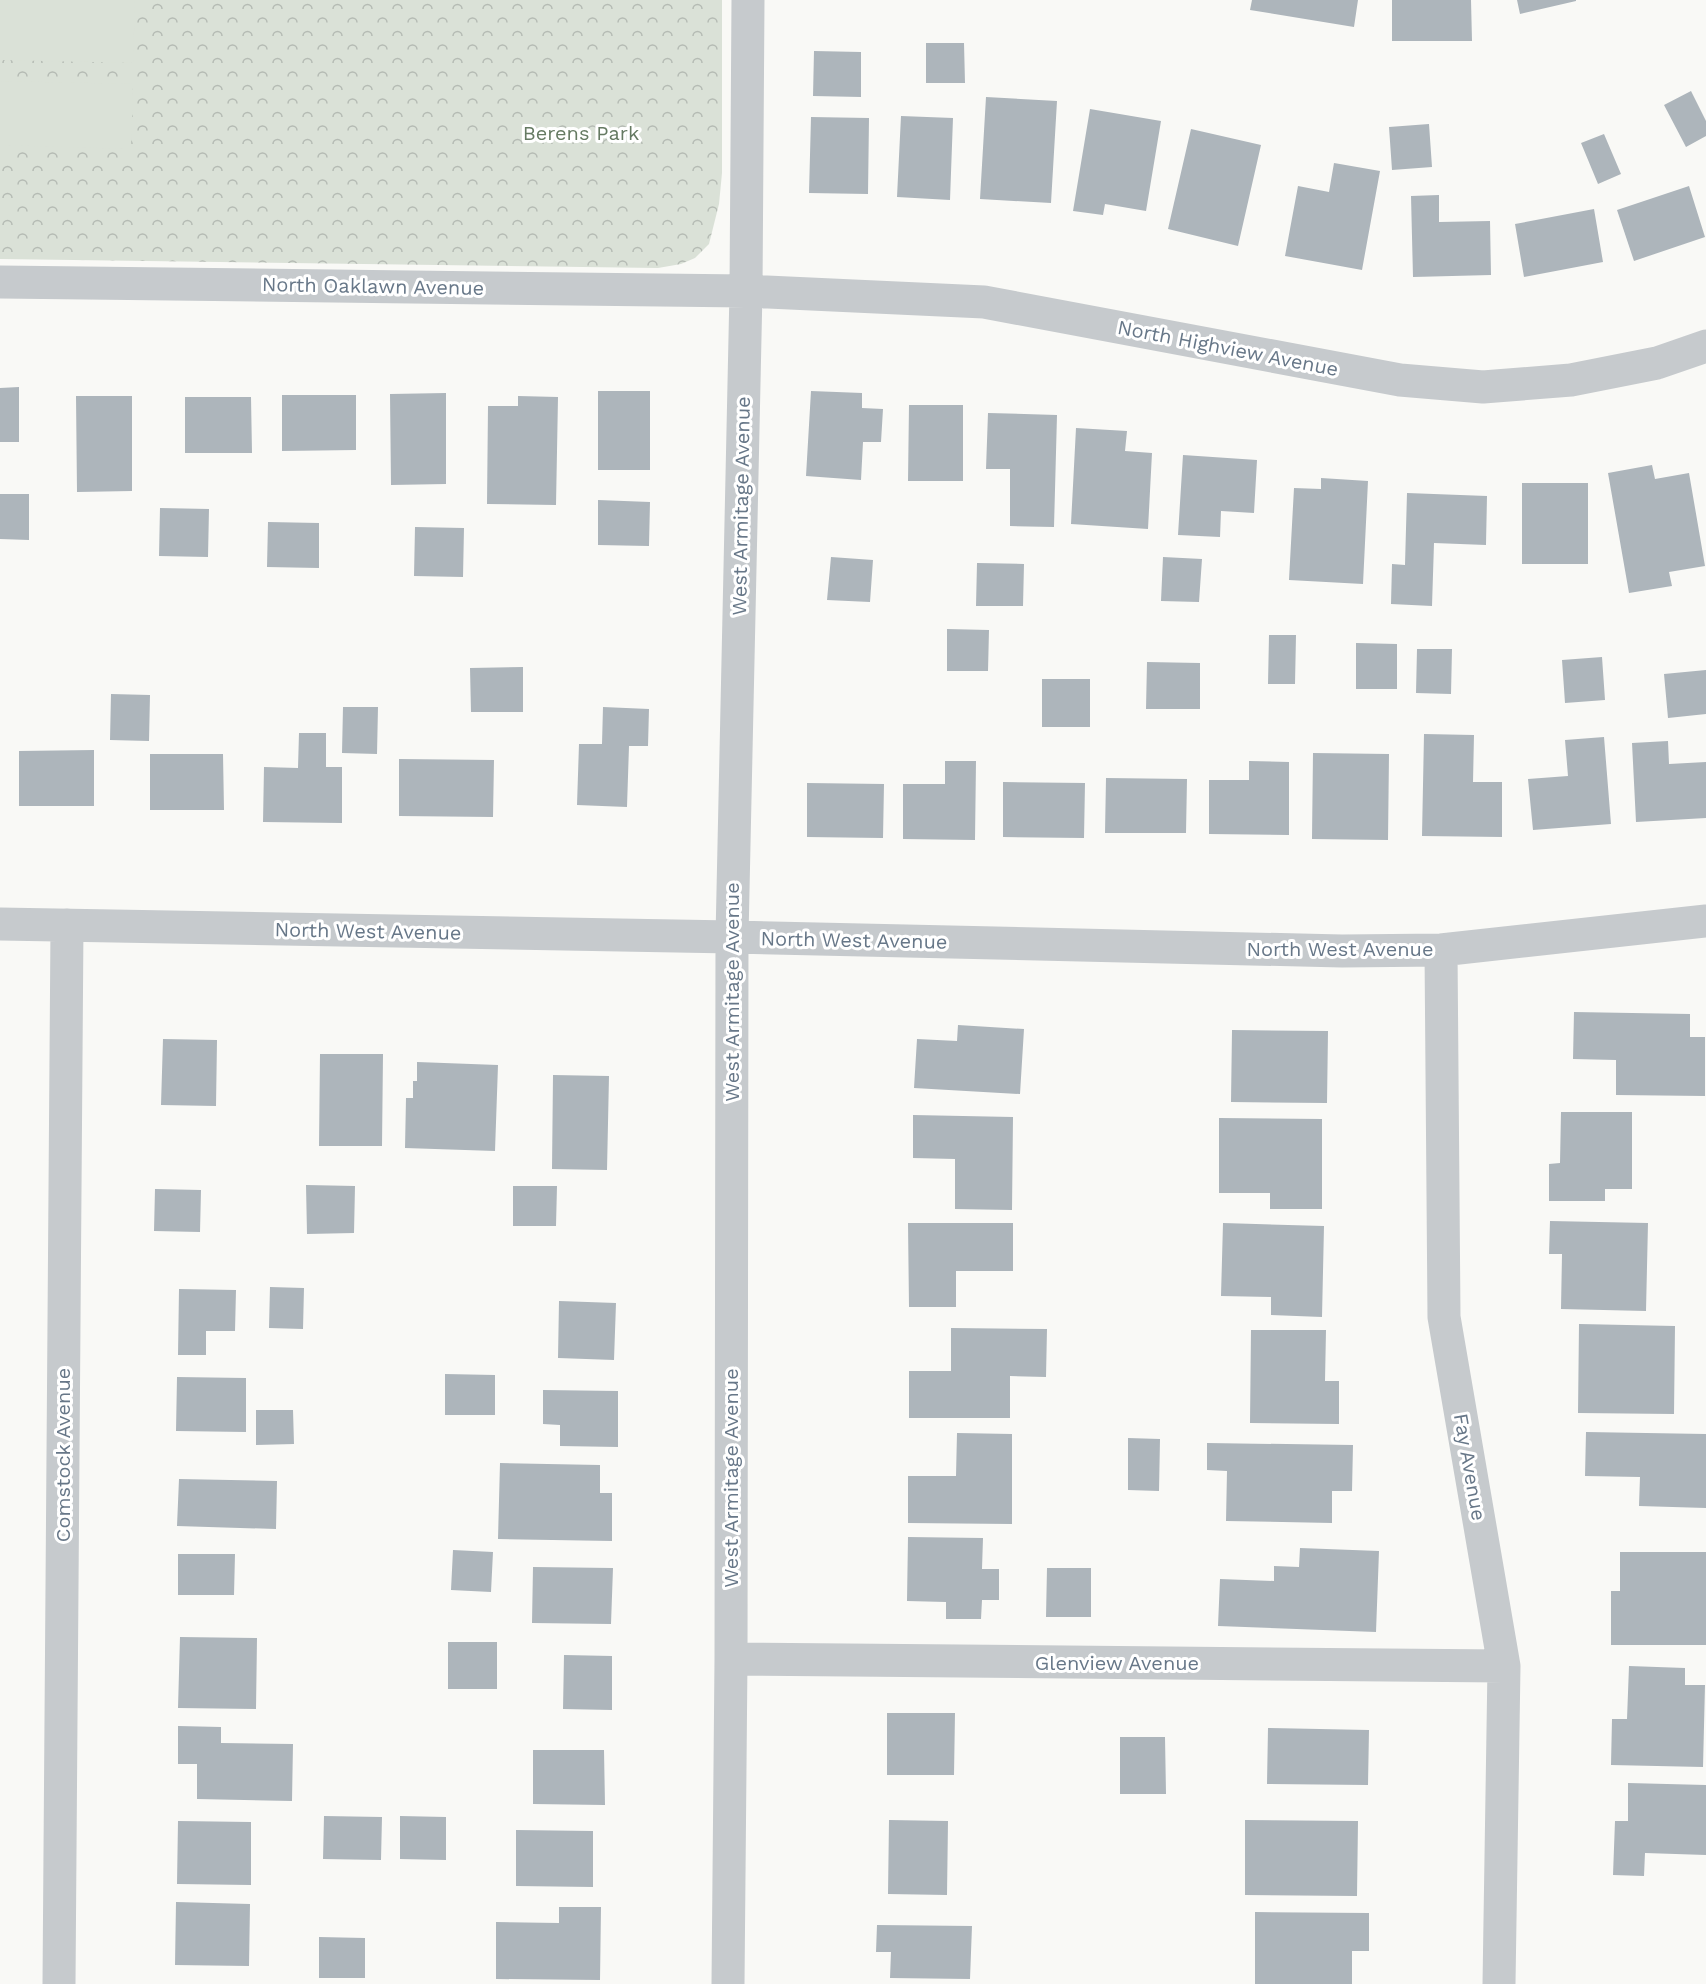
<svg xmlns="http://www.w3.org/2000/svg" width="1706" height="1984" font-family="'Work Sans',sans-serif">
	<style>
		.park { fill: url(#park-crowns) }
		.pitch { fill: #dae1d7 }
		.building { fill: #adb5bb }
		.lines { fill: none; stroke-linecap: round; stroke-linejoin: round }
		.minor { stroke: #c6cacd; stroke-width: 33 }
		.labels { text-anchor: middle; stroke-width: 6; stroke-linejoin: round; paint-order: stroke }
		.park-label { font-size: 20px; fill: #657a62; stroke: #fff }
		.street-label { font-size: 20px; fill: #677788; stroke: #fff }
	</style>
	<defs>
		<pattern id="park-crowns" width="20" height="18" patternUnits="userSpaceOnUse" patternTransform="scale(1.5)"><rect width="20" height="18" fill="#dae1d7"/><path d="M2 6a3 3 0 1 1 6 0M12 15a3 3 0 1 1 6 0" fill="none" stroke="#b5bbb4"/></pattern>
	</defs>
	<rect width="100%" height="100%" fill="#f9f9f6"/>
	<!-- park -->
	<path class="park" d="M 0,0 L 722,0 L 722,173 L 719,204 L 709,244 L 695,258 L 681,264 L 658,268 L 0,259 Z"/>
	<!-- pitch -->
	<path class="pitch" d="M 0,0 L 135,0 L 133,63 L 0,60 Z
		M 0,81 L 133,84 L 131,149 L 0,145 Z"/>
	<!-- building -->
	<path class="building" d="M 1252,0 L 1358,0 L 1354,27 L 1250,10 Z
		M 1392,0 L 1471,0 L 1472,41 L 1392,41 Z
		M 1517,0 L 1576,0 L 1576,1 L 1520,14 Z
		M 926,43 L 964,43 L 965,83 L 926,83 Z
		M 814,51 L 861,52 L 861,97 L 813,96 Z
		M 1691,91 L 1706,121 L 1706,136 L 1686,147 L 1664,105 Z
		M 986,97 L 1057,101 L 1051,203 L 980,199 Z
		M 1090,109 L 1161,121 L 1146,211 L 1105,204 L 1103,215 L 1073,211 Z
		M 901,116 L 953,118 L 950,200 L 897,197 Z
		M 811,117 L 869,118 L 868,194 L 809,193 Z
		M 1429,124 L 1432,167 L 1392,170 L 1389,127 Z
		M 1191,129 L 1261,145 L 1238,246 L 1168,229 Z
		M 1604,134 L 1621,174 L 1598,184 L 1581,143 Z
		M 1334,163 L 1380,171 L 1362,270 L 1285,256 L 1298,186 L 1329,192 Z
		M 1689,186 L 1705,237 L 1634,261 L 1617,210 Z
		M 1439,195 L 1439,222 L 1490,221 L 1491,275 L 1413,277 L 1411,196 Z
		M 1594,209 L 1603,262 L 1524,277 L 1515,224 Z
		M 19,387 L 19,442 L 0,442 L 0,388 Z
		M 598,391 L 650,391 L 650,470 L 598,470 Z
		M 811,391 L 862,393 L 862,408 L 883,409 L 881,442 L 863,442 L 861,480 L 806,476 Z
		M 446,393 L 446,484 L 391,485 L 390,394 Z
		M 282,395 L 356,395 L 356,450 L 282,451 Z
		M 76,396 L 132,396 L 132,491 L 77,492 Z
		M 518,396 L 558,397 L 556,505 L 487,504 L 488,406 L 518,406 Z
		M 185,397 L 251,397 L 252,453 L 185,453 Z
		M 909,405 L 963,405 L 963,481 L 908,481 Z
		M 988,413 L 1057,415 L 1054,527 L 1010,526 L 1010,469 L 986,469 Z
		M 1076,428 L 1127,431 L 1125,451 L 1152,453 L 1148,529 L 1071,524 Z
		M 1183,455 L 1257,460 L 1254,513 L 1221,511 L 1220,537 L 1178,535 Z
		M 1652,465 L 1655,479 L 1689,473 L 1705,566 L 1669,572 L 1672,586 L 1629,593 L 1608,473 Z
		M 1321,478 L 1368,481 L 1363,584 L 1289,580 L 1294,488 L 1321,489 Z
		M 1522,483 L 1588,483 L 1588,564 L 1522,564 Z
		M 1407,493 L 1487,496 L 1486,545 L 1434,543 L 1432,606 L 1391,604 L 1392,564 L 1405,565 Z
		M 0,494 L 29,494 L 29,540 L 0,539 Z
		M 598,500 L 650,502 L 649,546 L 598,545 Z
		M 160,508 L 209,509 L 208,557 L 159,556 Z
		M 268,522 L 319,523 L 319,568 L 267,567 Z
		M 415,527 L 464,528 L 463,577 L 414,576 Z
		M 831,557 L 873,560 L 870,602 L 827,600 Z
		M 1163,557 L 1202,559 L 1199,602 L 1161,601 Z
		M 977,563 L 1024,564 L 1023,606 L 976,606 Z
		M 947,629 L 989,630 L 988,671 L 947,671 Z
		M 1269,635 L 1296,635 L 1295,684 L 1268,684 Z
		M 1356,643 L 1397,644 L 1397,689 L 1356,689 Z
		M 1417,649 L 1452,649 L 1451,694 L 1416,693 Z
		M 1602,657 L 1605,700 L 1565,703 L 1562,660 Z
		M 1147,662 L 1200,663 L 1200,709 L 1146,709 Z
		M 523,667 L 523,712 L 471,712 L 470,668 Z
		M 1706,670 L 1706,714 L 1668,718 L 1664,674 Z
		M 1042,679 L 1090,679 L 1090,727 L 1042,727 Z
		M 111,694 L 150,695 L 149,741 L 110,740 Z
		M 343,707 L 378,707 L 377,754 L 342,753 Z
		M 603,707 L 649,709 L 648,746 L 629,746 L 627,807 L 577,805 L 579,744 L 602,744 Z
		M 299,733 L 326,733 L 326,767 L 342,767 L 342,823 L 263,822 L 264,767 L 298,768 Z
		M 1424,734 L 1474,735 L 1473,782 L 1502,782 L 1502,837 L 1422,836 Z
		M 1604,737 L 1611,824 L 1533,830 L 1528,779 L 1568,776 L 1565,740 Z
		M 1668,741 L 1669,764 L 1706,762 L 1706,818 L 1636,822 L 1632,743 Z
		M 94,750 L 94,806 L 19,806 L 19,751 Z
		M 1313,753 L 1389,754 L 1388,840 L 1312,839 Z
		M 150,754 L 223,754 L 224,810 L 150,810 Z
		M 399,759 L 494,760 L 493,817 L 399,816 Z
		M 945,761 L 976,761 L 975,840 L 903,839 L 903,784 L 945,784 Z
		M 1249,761 L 1289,762 L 1289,835 L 1209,834 L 1209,780 L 1249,780 Z
		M 1106,778 L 1187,779 L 1186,833 L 1105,833 Z
		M 1003,782 L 1085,783 L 1084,838 L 1003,837 Z
		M 807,783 L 884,784 L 883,838 L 807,837 Z
		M 1574,1012 L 1690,1014 L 1690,1037 L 1705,1037 L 1705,1096 L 1616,1095 L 1616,1060 L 1573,1059 Z
		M 958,1025 L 1024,1029 L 1020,1094 L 914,1088 L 917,1039 L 957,1041 Z
		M 1232,1030 L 1328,1031 L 1327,1103 L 1231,1102 Z
		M 163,1039 L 217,1040 L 216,1106 L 161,1105 Z
		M 320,1054 L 383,1054 L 382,1146 L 319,1146 Z
		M 417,1062 L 498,1065 L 495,1151 L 405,1148 L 406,1098 L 413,1098 L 413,1081 L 417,1081 Z
		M 553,1075 L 609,1076 L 607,1170 L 552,1169 Z
		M 1561,1112 L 1632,1112 L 1632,1189 L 1605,1189 L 1605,1201 L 1549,1201 L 1549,1164 L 1560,1163 Z
		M 913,1115 L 1013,1117 L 1012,1210 L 955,1209 L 955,1159 L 913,1158 Z
		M 1219,1118 L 1322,1119 L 1322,1209 L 1270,1209 L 1270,1193 L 1219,1193 Z
		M 306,1185 L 355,1186 L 354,1233 L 307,1234 Z
		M 513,1186 L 557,1186 L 556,1226 L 513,1226 Z
		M 155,1189 L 201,1190 L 200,1232 L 154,1231 Z
		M 1550,1221 L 1648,1223 L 1646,1311 L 1561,1309 L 1562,1254 L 1549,1254 Z
		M 908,1223 L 1013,1223 L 1013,1271 L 956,1271 L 956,1307 L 909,1307 Z
		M 1223,1223 L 1324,1226 L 1322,1317 L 1271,1315 L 1271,1297 L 1221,1296 Z
		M 270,1287 L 304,1288 L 303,1329 L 269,1328 Z
		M 179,1289 L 236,1290 L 235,1331 L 206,1331 L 206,1355 L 178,1355 Z
		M 559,1301 L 616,1303 L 614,1360 L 558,1358 Z
		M 1579,1324 L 1675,1326 L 1674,1414 L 1578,1413 Z
		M 951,1328 L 1047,1329 L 1046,1377 L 1010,1376 L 1010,1418 L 909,1418 L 909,1371 L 951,1371 Z
		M 1251,1330 L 1326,1330 L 1325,1381 L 1339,1381 L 1339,1424 L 1250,1423 Z
		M 445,1374 L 495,1375 L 495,1415 L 445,1415 Z
		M 177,1377 L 246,1378 L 246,1432 L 176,1431 Z
		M 543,1390 L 618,1391 L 618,1447 L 560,1446 L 560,1425 L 543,1424 Z
		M 256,1410 L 293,1410 L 294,1444 L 256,1445 Z
		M 1586,1432 L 1706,1434 L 1706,1508 L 1639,1506 L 1640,1477 L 1585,1476 Z
		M 957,1433 L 1012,1434 L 1012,1524 L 908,1523 L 908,1476 L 956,1476 Z
		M 1128,1438 L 1160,1439 L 1159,1491 L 1128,1490 Z
		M 1207,1443 L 1353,1445 L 1352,1491 L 1332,1491 L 1332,1523 L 1226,1521 L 1227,1471 L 1207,1470 Z
		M 500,1463 L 600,1465 L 600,1493 L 612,1493 L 612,1541 L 498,1539 Z
		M 179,1479 L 277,1481 L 276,1529 L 177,1526 Z
		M 908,1537 L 983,1538 L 982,1569 L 999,1569 L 999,1600 L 982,1600 L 981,1619 L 946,1619 L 946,1602 L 907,1601 Z
		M 1300,1548 L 1379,1551 L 1376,1632 L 1218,1626 L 1220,1579 L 1274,1581 L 1274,1566 L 1299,1567 Z
		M 453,1550 L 493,1552 L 491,1592 L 451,1590 Z
		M 1620,1552 L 1706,1552 L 1706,1645 L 1611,1645 L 1611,1591 L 1620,1591 Z
		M 178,1554 L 235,1554 L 234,1595 L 178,1595 Z
		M 533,1567 L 613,1568 L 611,1624 L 532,1623 Z
		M 1047,1568 L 1091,1568 L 1091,1617 L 1046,1617 Z
		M 180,1637 L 257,1638 L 256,1709 L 178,1708 Z
		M 448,1642 L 497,1642 L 497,1689 L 448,1689 Z
		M 564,1655 L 612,1656 L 612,1710 L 563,1709 Z
		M 1629,1666 L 1685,1668 L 1685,1685 L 1705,1685 L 1703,1767 L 1611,1765 L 1612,1719 L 1627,1719 Z
		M 887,1713 L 955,1713 L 954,1775 L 887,1775 Z
		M 178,1726 L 221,1727 L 221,1743 L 293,1744 L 292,1801 L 197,1799 L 197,1764 L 178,1764 Z
		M 1268,1728 L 1369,1730 L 1368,1785 L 1267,1784 Z
		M 1120,1737 L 1165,1737 L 1166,1794 L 1120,1794 Z
		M 533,1750 L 604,1750 L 605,1805 L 533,1804 Z
		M 1628,1783 L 1706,1785 L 1706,1855 L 1645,1853 L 1644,1876 L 1613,1875 L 1615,1821 L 1628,1821 Z
		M 324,1816 L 382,1817 L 381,1860 L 323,1859 Z
		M 400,1816 L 446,1817 L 446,1860 L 400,1859 Z
		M 889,1820 L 948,1821 L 947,1895 L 888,1894 Z
		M 1245,1820 L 1358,1821 L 1357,1896 L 1245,1895 Z
		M 178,1821 L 251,1822 L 251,1885 L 177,1884 Z
		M 516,1830 L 593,1831 L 593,1887 L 516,1886 Z
		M 176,1902 L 250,1904 L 249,1966 L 175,1965 Z
		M 559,1907 L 601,1907 L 600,1980 L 496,1979 L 496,1922 L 559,1923 Z
		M 1255,1912 L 1369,1913 L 1369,1951 L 1352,1951 L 1352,1984 L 1255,1984 Z
		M 877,1925 L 972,1926 L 970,1979 L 890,1978 L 891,1952 L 876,1952 Z
		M 319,1937 L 365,1938 L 365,1978 L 319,1978 Z"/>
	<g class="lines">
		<!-- minor -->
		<path class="minor" d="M 0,282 L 746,291 L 984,302 L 1400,380 L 1483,387 L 1571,380 L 1657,363 L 1706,346
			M 0,924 L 732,937 L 1342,951 L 1441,950 L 1706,921
			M 1441,950 L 1444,1317 L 1504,1666 L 1499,1984
			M 731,1659 L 1504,1666
			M 59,1984 L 67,925
			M 728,1984 L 731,1659 L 732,937 L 746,291 L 748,0"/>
	</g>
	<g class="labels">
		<!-- park labels -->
		<g class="park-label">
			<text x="581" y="140">Berens Park</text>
		</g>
		<!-- street labels -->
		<g class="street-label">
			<text transform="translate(373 286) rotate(1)" y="7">North Oaklawn Avenue</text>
			<text transform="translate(1228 348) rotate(11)" y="7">North Highview Avenue</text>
			<text transform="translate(741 506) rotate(-89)" y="7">West Armitage Avenue</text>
			<text transform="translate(368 931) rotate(1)" y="7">North West Avenue</text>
			<text transform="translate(854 940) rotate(1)" y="7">North West Avenue</text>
			<text x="1340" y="956">North West Avenue</text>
			<text transform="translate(732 992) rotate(-90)" y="7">West Armitage Avenue</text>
			<text transform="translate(63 1455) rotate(-90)" y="7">Comstock Avenue</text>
			<text transform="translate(1470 1467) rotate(80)" y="7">Fay Avenue</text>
			<text transform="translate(731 1478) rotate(-90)" y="7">West Armitage Avenue</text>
			<text x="1117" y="1670">Glenview Avenue</text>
		</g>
	</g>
</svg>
